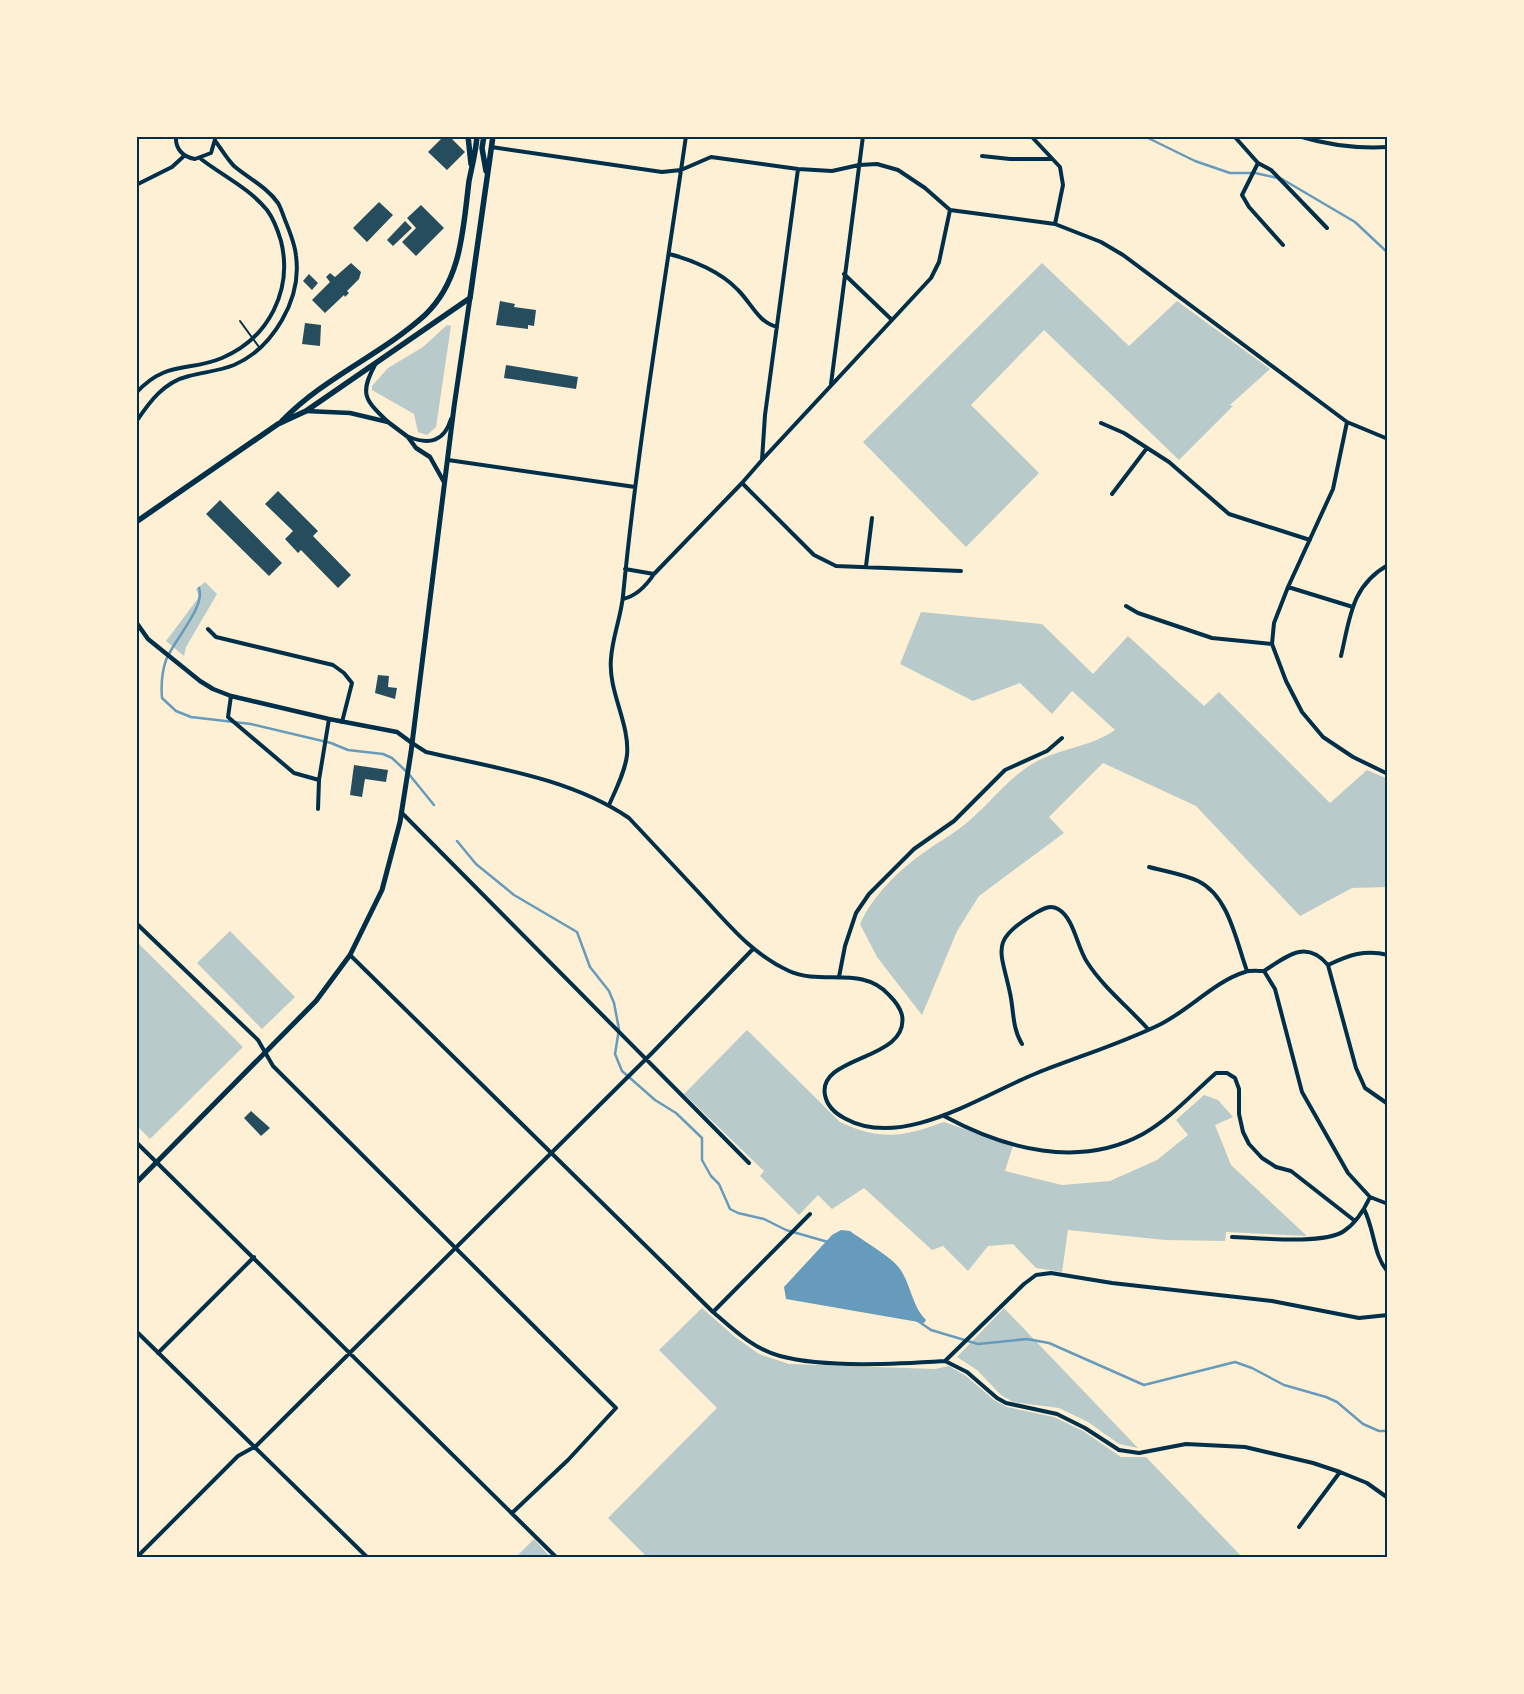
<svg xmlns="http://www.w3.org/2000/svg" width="1524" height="1694" font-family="'DM Sans',sans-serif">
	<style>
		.green { fill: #b9caca }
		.water { fill: #669bbc }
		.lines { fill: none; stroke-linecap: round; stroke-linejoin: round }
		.stream { stroke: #669bbc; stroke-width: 2.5 }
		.building { fill: #264d5e }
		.service { stroke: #003049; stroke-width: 2 }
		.minor { stroke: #003049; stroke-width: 4 }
		.tertiary { stroke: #003049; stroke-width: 4.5 }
		.secondary { stroke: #003049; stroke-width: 5 }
		.primary { stroke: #003049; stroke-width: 5.5 }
		.neatline { fill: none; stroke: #003049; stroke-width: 2 }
	</style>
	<rect width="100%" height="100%" fill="#fdf0d5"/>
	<!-- green -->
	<path class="green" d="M 1042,263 L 1129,346 L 1177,301 L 1270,369 L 1230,405 L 1233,406 L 1179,460 L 1044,330 L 971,405 L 1039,473 L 966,547 L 863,442 Z
		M 447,325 L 451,326 L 436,427 L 427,435 L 418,432 L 414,414 L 372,390 L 372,386 L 388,368 L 423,347 Z
		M 205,582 L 217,594 L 186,647 L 184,656 L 166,641 L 199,597 L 196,589 Z
		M 921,612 L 1042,624 L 1093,674 L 1128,636 L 1204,706 L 1219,692 L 1330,803 L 1367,770 L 1388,779 L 1388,887 L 1352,888 L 1300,916 L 1196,806 L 1103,763 L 1049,817 L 1064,833 L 979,896 L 957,931 L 922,1015 L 877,957 L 860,924 C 873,895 900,869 926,851 C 941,840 959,831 972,818 C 994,799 1009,777 1034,763 C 1060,748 1091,747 1115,730 L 1072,691 L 1052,714 L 1020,683 L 973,701 L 900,664 Z
		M 230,931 L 295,997 L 262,1029 L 197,963 Z
		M 136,941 L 243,1047 L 150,1139 L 136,1125 Z
		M 747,1030 L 840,1122 C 880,1141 904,1137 944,1122 L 1013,1146 L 1005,1171 L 1062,1185 L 1110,1181 L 1157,1160 L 1188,1135 L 1176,1120 L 1204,1095 L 1218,1100 L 1233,1117 L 1215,1125 L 1231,1165 L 1307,1236 L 1226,1232 L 1225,1241 L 1165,1240 L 1068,1230 L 1062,1272 L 1036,1268 L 1013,1244 L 988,1246 L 968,1271 L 943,1246 L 932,1250 L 864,1188 L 832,1209 L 818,1195 L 799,1215 L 760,1176 L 764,1171 L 684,1094 Z
		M 702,1308 L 735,1337 L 759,1354 L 789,1364 L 935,1369 L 949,1366 L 966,1376 L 994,1400 L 1007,1407 L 1054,1417 L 1083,1431 L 1121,1457 L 1146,1457 L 1243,1558 L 648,1558 L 608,1518 L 717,1408 L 659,1350 Z
		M 1004,1308 L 1138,1448 L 1119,1444 L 1088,1422 L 1059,1408 L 1013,1402 L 1001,1395 L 977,1370 L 957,1357 Z
		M 534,1539 L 551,1558 L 515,1558 Z"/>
	<!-- water -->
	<path class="water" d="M 841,1230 L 850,1231 C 863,1241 891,1256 900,1269 C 911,1285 912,1306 926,1320 L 924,1323 L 786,1299 L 784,1287 L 832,1235 Z"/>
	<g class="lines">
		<!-- stream -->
		<path class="stream" d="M 1144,136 L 1195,161 L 1230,173 L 1255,173 L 1282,179 L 1355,222 L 1388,253
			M 199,588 C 206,607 173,641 166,660 C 162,672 161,686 162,698 L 176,711 L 191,717 L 251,724 L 331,743 L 348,750 L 383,754 L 392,758 L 408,773 L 434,805
			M 457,841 L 476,864 L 514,895 L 577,932 L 590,967 L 609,991 L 614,1003 L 619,1029 L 615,1054 L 622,1071 L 655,1100 L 676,1113 L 702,1138 L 702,1160 L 711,1176 L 719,1184 L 730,1209 L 738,1213 L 764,1219 L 786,1230 L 828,1242
			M 915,1319 L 931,1330 L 978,1344 L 1027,1339 L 1049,1343 L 1144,1385 L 1235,1362 L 1252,1368 L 1284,1385 L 1326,1397 L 1337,1402 L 1363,1424 L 1379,1431 L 1388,1431"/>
	</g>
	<!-- building -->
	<path class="building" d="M 444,136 L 449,136 L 465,152 L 447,170 L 428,152 Z
		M 379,202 L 393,215 L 367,242 L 353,228 Z
		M 421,205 L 444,228 L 416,256 L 402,242 L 416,228 L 407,218 Z
		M 405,221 L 412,228 L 393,246 L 387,240 Z
		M 351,263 L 361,272 L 359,279 L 347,291 L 349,293 L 345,297 L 344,295 L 325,313 L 312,300 L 330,282 L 326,277 L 330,273 L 335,277 Z
		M 309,274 L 318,283 L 312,290 L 303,281 Z
		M 500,301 L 515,304 L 514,307 L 536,310 L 534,326 L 528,325 L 528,329 L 496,325 Z
		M 305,323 L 321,325 L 320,346 L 302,344 Z
		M 506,365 L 578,377 L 576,389 L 504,378 Z
		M 278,491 L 318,531 L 313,536 L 351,575 L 338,588 L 301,550 L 298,553 L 285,539 L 293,531 L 265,504 Z
		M 220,500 L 282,563 L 269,576 L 206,514 Z
		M 378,675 L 389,676 L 388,687 L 397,688 L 395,699 L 375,693 Z
		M 354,765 L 388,770 L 386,782 L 365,779 L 362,797 L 350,795 Z
		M 251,1111 L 270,1128 L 261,1136 L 244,1118 Z"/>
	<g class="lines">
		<!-- service -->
		<path class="service" d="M 240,321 L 259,347"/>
		<!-- minor -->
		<path class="minor" d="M 176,136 C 175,149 183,157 195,159 L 211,153 L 216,136
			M 1031,136 L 1060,167 L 1063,185 L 1055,224
			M 1234,136 L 1258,163 L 1271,170 L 1327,228
			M 1298,136 C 1328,145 1356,149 1388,147
			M 491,147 L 662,172 L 681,170 L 711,157 L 798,169 L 832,171 L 859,165 L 877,164 L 898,170 L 925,188 L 950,210 L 1055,224 L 1101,242 L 1123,255 L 1347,422 L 1388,439
			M 982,156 L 1010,159 L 1052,159
			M 1258,163 L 1242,195 L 1249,207 L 1283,245
			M 136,185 L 172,167 L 184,156
			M 669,254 C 693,260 721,272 738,290 C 752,304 758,322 777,327
			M 844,274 L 892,320
			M 375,365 C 359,394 365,400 388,422
			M 831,384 L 863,136
			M 136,393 C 166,360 189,372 222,358 C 269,338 293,290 281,241 C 278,231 273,218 267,210 C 249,188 223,176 201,159
			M 136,422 C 150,401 164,382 189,376 C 204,372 219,371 234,365 C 273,348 302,299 296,256 C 295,244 290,232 285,220 C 283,215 281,208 278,203 C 267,187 248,178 234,166 C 227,159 222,150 216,142
			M 1347,422 L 1333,489 L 1288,587 L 1274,623 L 1272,644 L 1286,681 L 1302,712 L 1323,737 L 1353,757 L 1388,774
			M 1101,423 L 1124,433 L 1169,462 L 1229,514 L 1310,540
			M 409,437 C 429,445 444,442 451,419
			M 448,460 L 635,487
			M 762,460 L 765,415 L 798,169
			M 742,483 L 814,555 L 836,566 L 961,571
			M 1112,494 L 1147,448
			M 866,566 L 872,518
			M 625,569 L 654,574
			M 1288,587 L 1353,607
			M 623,599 C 637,596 646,586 654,574 L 742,483 L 762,460 L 931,278 L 939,262 L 950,210
			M 1126,606 L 1138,613 L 1212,638 L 1272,644
			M 208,629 L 216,637 L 333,665 L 344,673 L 352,683 L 342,722
			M 1341,656 C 1350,618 1351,586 1388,565
			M 231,696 L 228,717 L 294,773 L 319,780
			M 412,743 L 426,752 C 495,768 570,778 629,818 C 653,844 678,870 702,896 C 729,925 752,954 789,971 C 822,986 862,965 889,995 C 895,1001 900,1007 902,1015 C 910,1061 817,1055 825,1095 C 827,1106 836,1114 846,1119 C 903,1150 984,1094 1037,1073 C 1077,1057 1120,1044 1159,1025 C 1188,1011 1215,981 1245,972 C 1251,970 1258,971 1264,971 L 1275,989 L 1302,1092 L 1348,1173 L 1370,1197 L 1388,1204
			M 609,805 C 616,789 625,772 627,755 C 630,724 608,691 611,659 C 612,638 621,617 623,596 C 638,442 664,289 686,136
			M 318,809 L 319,780 L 329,719
			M 401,812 L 749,1163
			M 1149,867 C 1164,871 1183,874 1198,881 C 1229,896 1236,941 1247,971
			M 136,923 L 258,1040 L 273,1066 L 616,1408 L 568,1460 L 512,1513
			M 350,955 L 713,1312 C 733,1329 753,1349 780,1356 C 824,1368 899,1364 945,1361 L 1024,1284 L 1036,1275 L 1051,1273 L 1112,1283 L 1272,1301 L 1359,1318 L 1388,1315
			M 1328,965 L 1356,1068 L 1365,1088 L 1388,1104
			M 1264,971 C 1287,956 1306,939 1328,965 C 1349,955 1365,949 1388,955
			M 839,977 L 845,946 L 856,913 L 869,894 L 914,849 L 954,821 L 1005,770 L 1047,751 L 1062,738
			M 1022,1044 C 1012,1028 1014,1011 1010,993 C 1001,950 989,941 1034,914 C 1041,910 1049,904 1058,909 C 1074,918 1077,947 1087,962 C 1103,987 1128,1007 1148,1029
			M 944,1116 C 1005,1149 1079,1169 1143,1134 C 1170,1119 1193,1093 1216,1073 L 1227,1073 L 1235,1078 L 1239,1089 L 1239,1114 L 1243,1132 L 1249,1144 L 1262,1158 L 1276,1167 L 1291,1171 L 1355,1221
			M 136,1142 L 557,1558
			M 1364,1209 C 1375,1231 1373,1255 1388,1272
			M 1232,1237 C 1258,1238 1324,1245 1344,1231 C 1356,1223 1364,1210 1370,1197
			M 713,1312 L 810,1214
			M 136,1331 L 368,1558
			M 158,1353 L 254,1257
			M 945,1361 L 967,1372 L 997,1398 L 1006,1403 L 1057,1414 L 1085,1428 L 1119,1450 L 1139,1453 L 1186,1444 L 1245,1447 L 1313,1463 L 1340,1472 L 1367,1483 L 1388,1498
			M 1299,1527 L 1340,1472
			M 137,1557 L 238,1456 L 256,1446 L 651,1054 L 752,950"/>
		<!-- tertiary -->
		<path class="tertiary" d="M 306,411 L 350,413 L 388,422 L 408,437 L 416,448 L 430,457 L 444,482
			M 136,622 L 148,639 L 200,681 L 213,689 L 231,696 L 329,719 L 397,732 L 412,743
			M 136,1554 L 140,1558"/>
		<!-- secondary -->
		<path class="secondary" d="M 136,1183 L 316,1001 L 350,955 L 382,890 L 400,822 L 411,752 L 454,407 L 470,298"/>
		<!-- primary -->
		<path class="primary" d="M 468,136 L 471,164
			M 484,136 L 482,148 L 486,171
			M 282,421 C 323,378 381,355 425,315 C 462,280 463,228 469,181 C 472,166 476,151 477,136
			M 136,522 L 278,424 L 306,411 L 470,298 L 493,136"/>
	</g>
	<!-- border -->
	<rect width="1524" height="1694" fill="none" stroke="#fdf0d5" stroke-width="275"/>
	<rect x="138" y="138" width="1248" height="1418" class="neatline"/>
</svg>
